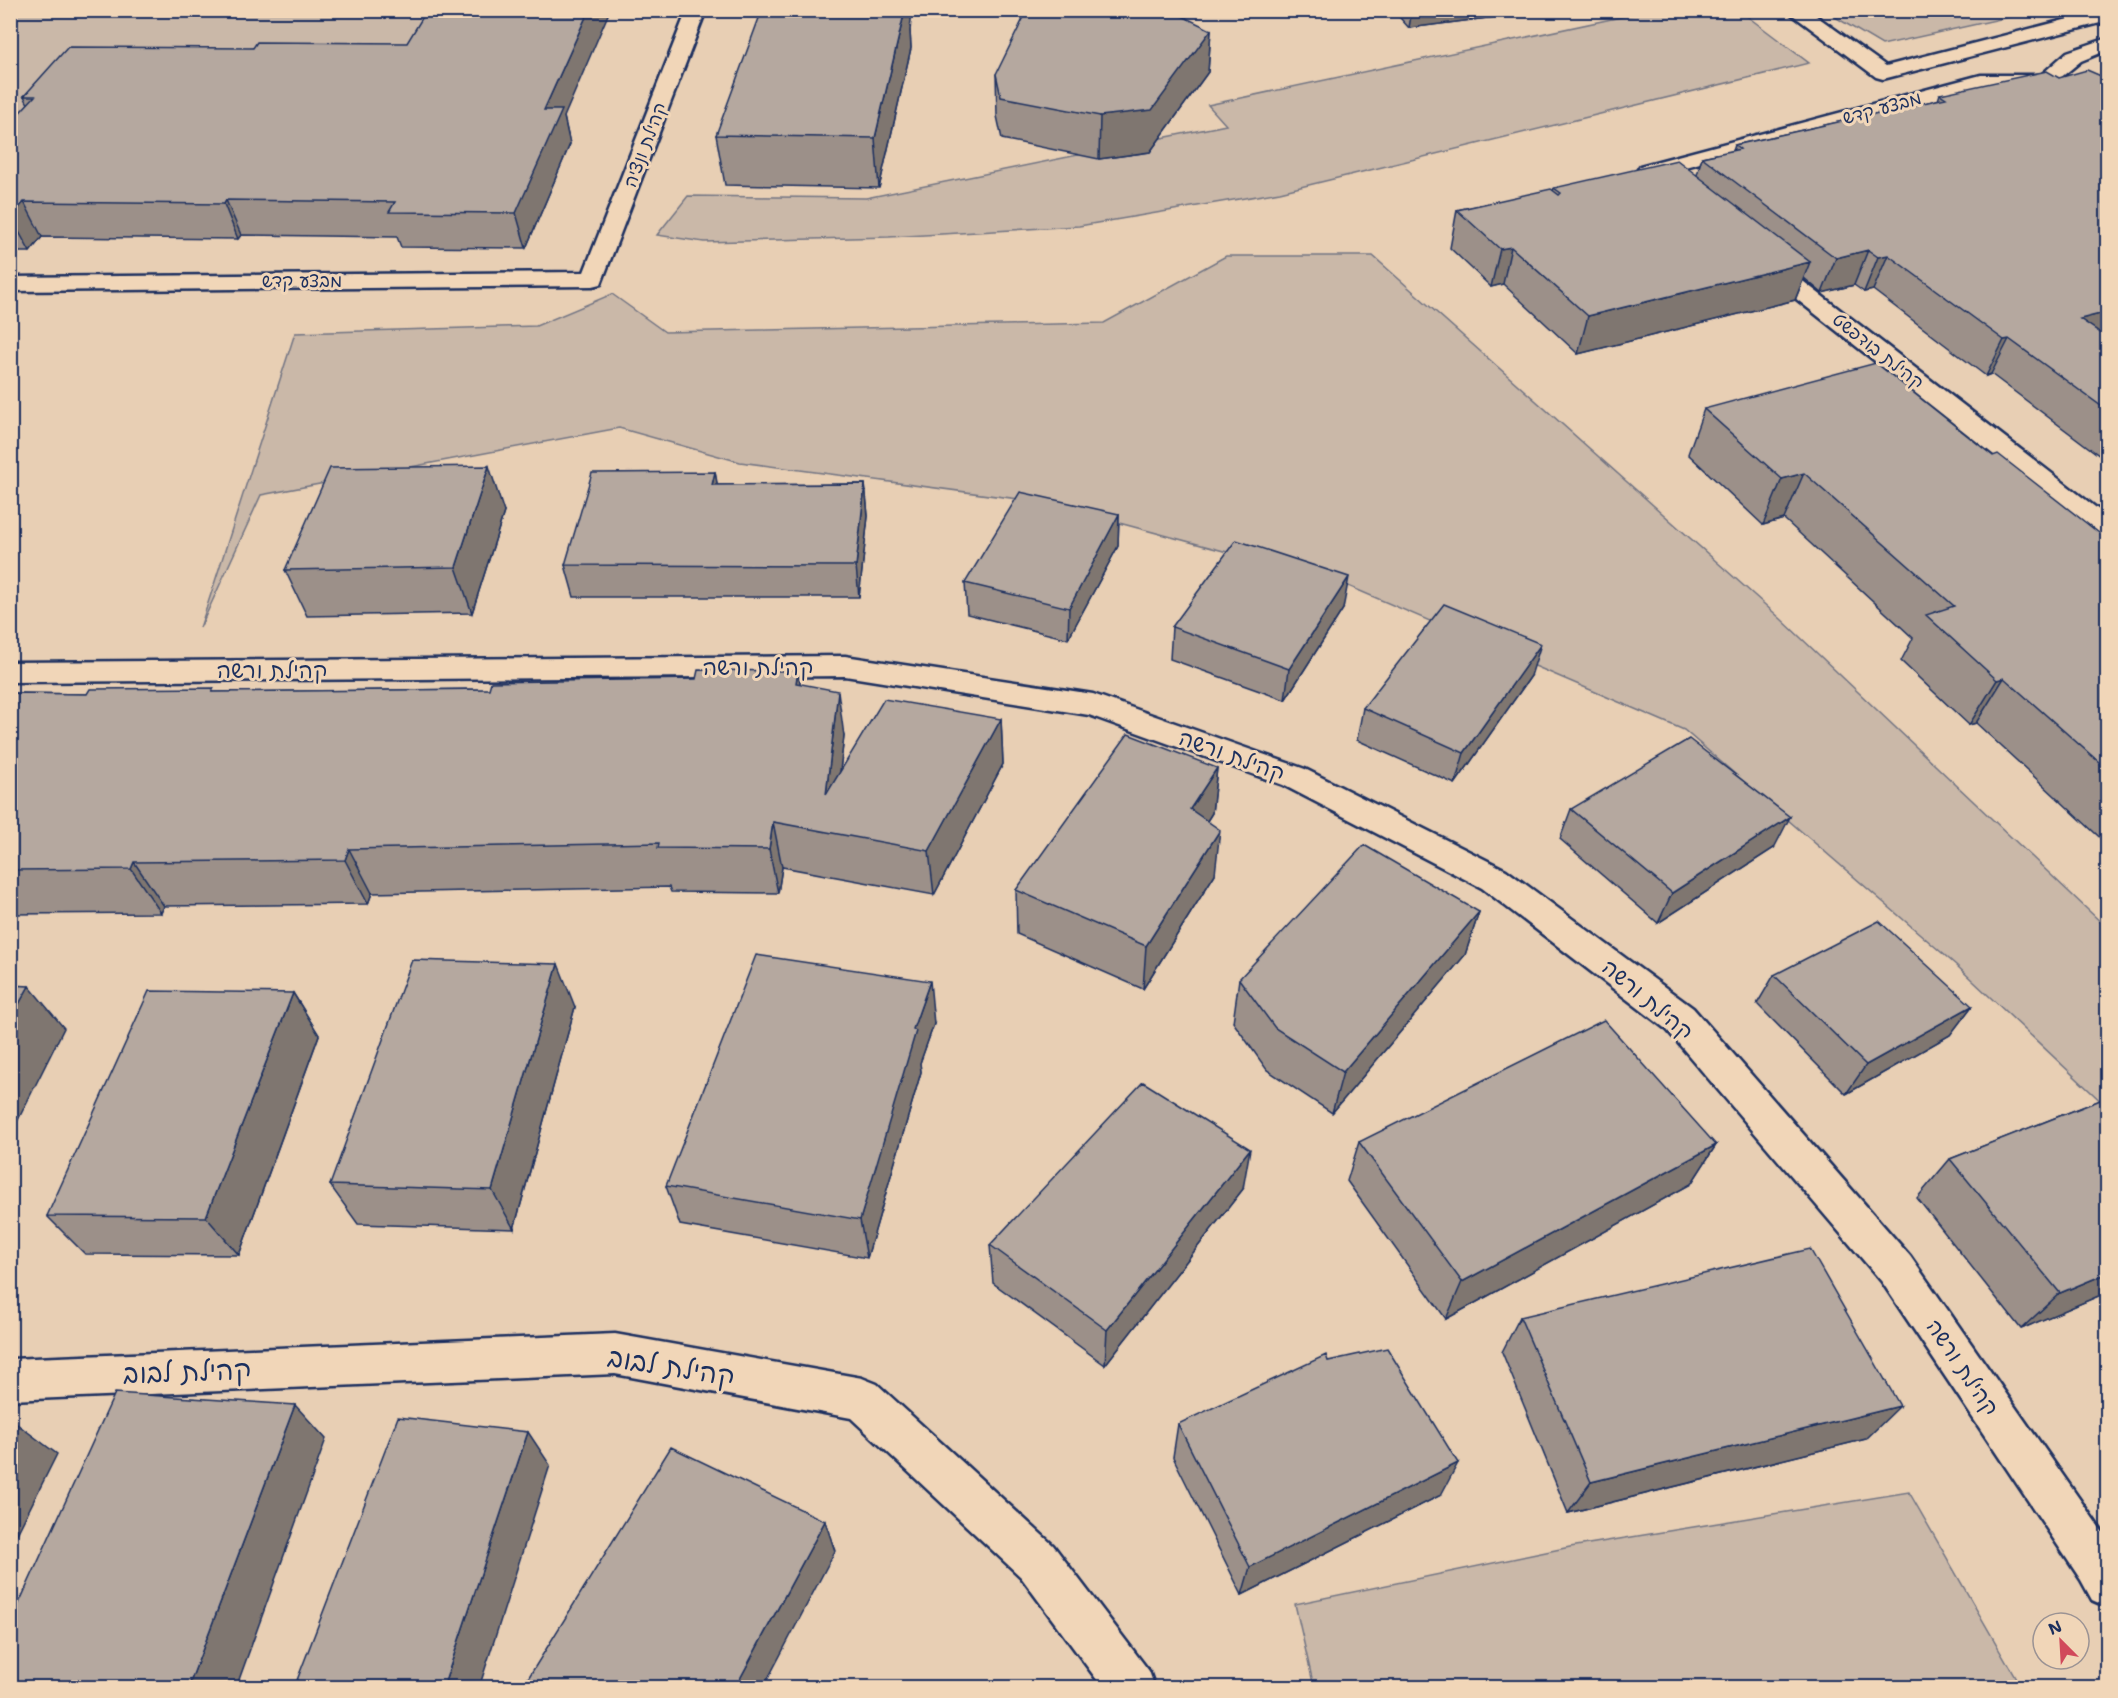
<svg xmlns="http://www.w3.org/2000/svg" width="2118" height="1698" font-family="'Shantell Sans','Playpen Sans Hebrew',sans-serif">
	<style>
		.green { fill: #cab8a8; stroke: #727483; stroke-width: 1.5 }
		.lines { fill: none; stroke-linecap: round; stroke-linejoin: round }
		.street-casing { stroke: #1b2f5e; stroke-width: 5 }
		.secondary-casing { stroke: #1b2f5e; stroke-width: 5 }
		.street { fill: #f1d6b8; fill-rule: evenodd }
		.secondary { fill: #f1d6b8; fill-rule: evenodd }
		.wall { fill: #9c9089; stroke: #1b2f5e; stroke-width: 1.5 }
		.shaded-wall { fill: #7f766f; stroke: #1b2f5e; stroke-width: 1.5 }
		.building { fill: #b5a89f; stroke: #1b2f5e; stroke-width: 1.5 }
		.labels { text-anchor: middle; stroke-width: 6; stroke-linejoin: round; paint-order: stroke }
		.far-street-label { font-size: 18px; fill: #1b2f5e; stroke: #f1d6b8 }
		.street-label { font-size: 22px; fill: #1b2f5e; stroke: #f1d6b8 }
		.near-street-label { font-size: 27px; fill: #1b2f5e; stroke: #f1d6b8 }
	</style>
	<rect width="100%" height="100%" fill="#e8cfb4"/>
	<filter id="ink" filterUnits="userSpaceOnUse"><feTurbulence type="fractalNoise" baseFrequency=".0167" numOctaves="2"/><feDisplacementMap in="SourceGraphic" scale="12" xChannelSelector="R" yChannelSelector="G"/><feConvolveMatrix kernelMatrix="1 2 1 2 8 2 1 2 1" color-interpolation-filters="sRGB"/></filter>
	<g filter="url(#ink)">
		<!-- green -->
		<path class="green" d="M 2041,10 L 1882,45 L 1825,11 L 1825,10 Z
			M 11,11 L 428,11 L 404,55 L 11,132 Z
			M 1649,11 L 1740,11 L 1809,63 L 1280,192 L 1079,226 L 889,237 L 704,242 L 657,235 L 688,196 L 866,198 L 1226,125 L 1208,105 Z
			M 1226,256 L 1373,256 L 1781,619 L 2107,928 L 2107,1107 L 1956,965 L 1684,730 L 1339,582 L 1041,502 L 740,462 L 619,428 L 261,495 L 200,628 L 295,333 L 536,326 L 612,294 L 665,332 L 1104,323 Z
			M 1909,1492 L 2021,1687 L 1314,1687 L 1295,1604 L 1570,1547 Z"/>
		<g class="lines">
			<defs>
				<path id="street" d="M 1786,10 L 1808,10 L 1886,66 L 2103,10 L 2108,10 L 2108,21 L 1883,79 L 1876,77 Z
					M 2108,38 L 2108,50 L 2081,61 L 2059,79 L 2108,104 L 2108,118 L 2043,87 L 1982,87 L 1648,177 L 1640,176 L 1637,171 L 1640,166 L 1981,75 L 2041,75 L 2067,52 Z
					M 1765,256 L 1773,258 L 2108,517 L 2108,540 L 2098,537 L 1757,268 L 1753,263 L 1757,258 Z
					M 845,656 L 1093,694 L 1305,769 L 1506,870 L 1693,1008 L 1910,1256 L 2108,1540 L 2108,1607 L 2092,1600 L 2081,1580 L 1882,1282 L 1667,1030 L 1482,888 L 1283,785 L 1089,715 L 845,676 L 10,682 L 10,662 Z
					M 615,1334 L 862,1378 L 877,1384 L 1053,1545 L 1149,1671 L 1155,1688 L 1103,1688 L 1021,1577 L 851,1418 L 615,1374 L 10,1400 L 10,1359 Z"/>
				<path id="secondary" d="M 687,10 L 706,10 L 601,284 L 593,286 L 10,291 L 10,277 L 584,272 Z"/>
			</defs>
			<!-- street casing -->
			<use href="#street" class="street-casing"/>
			<!-- secondary casing -->
			<use href="#secondary" class="secondary-casing"/>
			<!-- street -->
			<use href="#street" class="street"/>
			<!-- secondary -->
			<use href="#secondary" class="secondary"/>
		</g>
		<!-- wall -->
		<path class="wall" d="M 1393,10 L 1550,10 L 1409,28 Z
			M 1211,30 L 1208,72 L 1150,152 L 1099,159 L 1002,139 L 997,116 L 996,74 Z
			M 910,31 L 911,48 L 879,188 L 725,185 L 716,135 Z
			M 253,48 L 564,117 L 570,144 L 526,248 L 401,247 L 397,237 L 241,235 L 238,239 L 42,237 L 30,252 L 10,252 L 10,123 L 28,104 L 24,96 Z
			M 2108,73 L 2108,462 L 1991,374 L 1986,376 L 1873,290 L 1864,292 L 1854,285 L 1822,293 L 1804,278 L 1795,300 L 1578,354 L 1503,284 L 1491,287 L 1450,248 L 1457,210 L 1553,191 L 1554,188 L 1697,175 L 1702,157 L 1733,151 L 1735,145 L 1938,100 L 1940,94 L 2059,78 L 2105,78 Z
			M 1704,409 L 1993,456 L 2108,540 L 2108,845 L 1976,723 L 1969,725 L 1901,661 L 1913,638 L 1784,519 L 1763,525 L 1688,454 Z
			M 715,472 L 717,485 L 865,484 L 868,516 L 859,597 L 574,597 L 565,565 Z
			M 504,512 L 472,613 L 307,616 L 285,570 Z
			M 1119,514 L 1118,546 L 1068,639 L 967,614 L 965,583 Z
			M 1343,609 L 1285,700 L 1170,659 L 1172,627 Z
			M 798,671 L 800,684 L 844,736 L 840,770 L 1001,719 L 1003,764 L 934,895 L 782,867 L 778,893 L 671,892 L 669,887 L 372,893 L 368,904 L 164,906 L 161,913 L 10,914 L 10,693 L 87,694 L 216,692 L 489,689 L 696,679 Z
			M 1531,676 L 1455,784 L 1357,740 L 1363,708 Z
			M 1217,768 L 1212,813 L 1207,821 L 1215,874 L 1143,989 L 1017,934 L 1016,890 Z
			M 1571,809 L 1774,848 L 1658,923 L 1560,839 Z
			M 1479,912 L 1465,955 L 1332,1113 L 1267,1070 L 1233,1022 L 1239,979 Z
			M 1774,975 L 1972,1006 L 1950,1035 L 1846,1094 L 1757,1004 Z
			M 293,993 L 319,1035 L 239,1255 L 85,1254 L 47,1216 Z
			M 575,1007 L 514,1229 L 358,1224 L 330,1185 Z
			M 934,1024 L 920,1063 L 921,1072 L 867,1258 L 680,1225 L 666,1186 Z
			M 2108,1097 L 2108,1292 L 2021,1329 L 1917,1198 L 1950,1159 Z
			M 1359,1142 L 1716,1145 L 1691,1184 L 1446,1319 L 1347,1181 Z
			M 1243,1189 L 1105,1365 L 993,1283 L 990,1245 Z
			M 1520,1317 L 1866,1439 L 1568,1513 L 1502,1352 Z
			M 1178,1424 L 1441,1495 L 1242,1595 L 1173,1457 Z"/>
		<!-- shaded-wall -->
		<path class="shaded-wall" d="M 589,10 L 610,10 L 564,117 L 570,144 L 526,248 L 516,213 L 544,110 Z
			M 905,10 L 912,10 L 910,31 L 911,48 L 879,188 L 875,138 Z
			M 1412,10 L 1550,10 L 1409,28 Z
			M 1211,30 L 1208,72 L 1150,152 L 1099,159 L 1100,116 Z
			M 226,200 L 241,235 L 238,239 L 224,204 Z
			M 24,202 L 42,237 L 30,252 L 11,217 Z
			M 1511,247 L 1503,284 L 1491,287 L 1500,249 Z
			M 1868,250 L 1854,285 L 1822,293 L 1836,258 Z
			M 1888,255 L 1873,290 L 1864,292 L 1878,257 Z
			M 1810,262 L 1795,300 L 1578,354 L 1588,316 Z
			M 2108,312 L 2108,342 L 2080,319 Z
			M 2009,339 L 1991,374 L 1986,376 L 2004,340 Z
			M 489,466 L 504,512 L 472,613 L 456,567 Z
			M 715,472 L 721,504 L 712,485 Z
			M 1804,473 L 1784,519 L 1763,525 L 1782,479 Z
			M 865,484 L 868,516 L 859,597 L 856,566 Z
			M 1119,514 L 1118,546 L 1068,639 L 1069,608 Z
			M 1349,577 L 1343,609 L 1285,700 L 1289,669 Z
			M 1541,644 L 1531,676 L 1455,784 L 1464,753 Z
			M 798,671 L 806,716 L 796,683 Z
			M 2004,678 L 1976,723 L 1969,725 L 1997,680 Z
			M 838,691 L 844,736 L 833,833 L 826,795 Z
			M 1001,719 L 1003,764 L 934,895 L 929,851 Z
			M 1217,768 L 1212,813 L 1186,854 L 1190,809 Z
			M 1790,817 L 1774,848 L 1658,923 L 1672,893 Z
			M 773,822 L 782,867 L 778,893 L 769,849 Z
			M 1220,830 L 1215,874 L 1143,989 L 1146,946 Z
			M 349,849 L 372,893 L 368,904 L 345,860 Z
			M 134,862 L 164,906 L 161,913 L 131,869 Z
			M 1479,912 L 1465,955 L 1332,1113 L 1343,1072 Z
			M 558,964 L 575,1007 L 514,1229 L 492,1190 Z
			M 930,981 L 934,1024 L 920,1063 L 921,1072 L 867,1258 L 860,1220 L 913,1029 Z
			M 29,986 L 64,1028 L 10,1136 L 10,1020 Z
			M 293,993 L 319,1035 L 239,1255 L 206,1217 Z
			M 1972,1006 L 1950,1035 L 1846,1094 L 1866,1065 Z
			M 1716,1145 L 1691,1184 L 1446,1319 L 1462,1282 Z
			M 1250,1149 L 1243,1189 L 1105,1365 L 1107,1330 Z
			M 2108,1273 L 2108,1292 L 2021,1329 L 2060,1293 Z
			M 295,1405 L 326,1439 L 236,1688 L 188,1688 Z
			M 1900,1406 L 1866,1439 L 1568,1513 L 1591,1482 Z
			M 13,1421 L 57,1454 L 10,1548 L 10,1426 Z
			M 528,1432 L 550,1465 L 479,1688 L 443,1688 Z
			M 1458,1463 L 1441,1495 L 1242,1595 L 1250,1567 Z
			M 825,1521 L 835,1551 L 763,1688 L 735,1688 Z"/>
		<!-- building -->
		<path class="building" d="M 427,10 L 589,10 L 544,110 L 562,110 L 516,213 L 389,212 L 395,202 L 226,200 L 224,204 L 24,202 L 10,217 L 10,123 L 35,96 L 24,96 L 68,47 L 253,48 L 257,42 L 407,43 Z
			M 762,10 L 905,10 L 875,138 L 716,135 Z
			M 1056,10 L 1170,10 L 1211,30 L 1152,110 L 1100,116 L 1001,97 L 996,74 L 1024,17 Z
			M 2087,70 L 2108,79 L 2108,312 L 2080,319 L 2108,338 L 2108,411 L 2009,339 L 2004,340 L 1888,255 L 1878,257 L 1868,250 L 1836,258 L 1702,157 L 1740,149 L 1735,145 L 1946,98 L 1940,94 L 2047,71 L 2059,78 Z
			M 1677,160 L 1810,262 L 1588,316 L 1511,247 L 1500,249 L 1457,210 L 1551,189 L 1559,195 L 1561,193 L 1554,188 Z
			M 1876,363 L 1993,456 L 1998,454 L 2108,540 L 2108,770 L 2004,678 L 1997,680 L 1926,615 L 1954,606 L 1804,473 L 1782,479 L 1704,409 Z
			M 489,466 L 456,567 L 285,570 L 330,468 Z
			M 715,472 L 712,485 L 865,484 L 856,566 L 565,565 L 592,473 Z
			M 1020,492 L 1119,514 L 1069,608 L 965,583 Z
			M 1236,540 L 1349,577 L 1289,669 L 1172,627 Z
			M 1444,604 L 1541,644 L 1464,753 L 1363,708 Z
			M 698,670 L 798,671 L 796,683 L 838,691 L 826,795 L 884,699 L 1001,719 L 929,851 L 773,822 L 769,849 L 658,848 L 659,843 L 349,849 L 345,860 L 134,862 L 131,869 L 10,870 L 10,693 L 87,694 L 90,689 L 214,688 L 212,692 L 489,689 L 491,682 L 696,679 Z
			M 1128,734 L 1217,768 L 1190,809 L 1220,830 L 1146,946 L 1016,890 Z
			M 1689,739 L 1790,817 L 1672,893 L 1571,809 Z
			M 1364,845 L 1479,912 L 1343,1072 L 1275,1028 L 1239,979 Z
			M 1879,921 L 1972,1006 L 1866,1065 L 1774,975 Z
			M 756,955 L 930,981 L 913,1029 L 916,1031 L 860,1220 L 666,1186 Z
			M 412,960 L 558,964 L 492,1190 L 330,1185 Z
			M 10,985 L 29,986 L 10,1020 Z
			M 149,991 L 293,993 L 206,1217 L 47,1216 Z
			M 1604,1020 L 1716,1145 L 1462,1282 L 1359,1142 Z
			M 1143,1082 L 1250,1149 L 1107,1330 L 990,1245 Z
			M 2108,1097 L 2108,1273 L 2060,1293 L 1950,1159 Z
			M 1810,1249 L 1900,1406 L 1591,1482 L 1520,1317 Z
			M 1387,1348 L 1458,1463 L 1250,1567 L 1178,1424 L 1326,1355 L 1328,1361 Z
			M 115,1393 L 295,1405 L 188,1688 L 10,1688 L 10,1623 Z
			M 398,1417 L 528,1432 L 443,1688 L 294,1688 Z
			M 671,1447 L 825,1521 L 735,1688 L 522,1688 Z"/>
	</g>
	<g class="labels">
		<!-- far-street labels -->
		<g class="far-street-label">
			<text transform="translate(1882 108) rotate(-15)" y="6">מבצע קדש</text>
			<text transform="translate(645 145) rotate(-69)" y="6">קהילת ונציה</text>
			<text x="302" y="287">מבצע קדש</text>
			<text transform="translate(1878 351) rotate(38)" y="6">קהילת בודפשט</text>
		</g>
		<!-- street labels -->
		<g class="street-label">
			<text x="758" y="675">קהילת ורשה</text>
			<text x="272" y="678">קהילת ורשה</text>
			<text transform="translate(1232 755) rotate(20)" y="8">קהילת ורשה</text>
			<text transform="translate(1648 999) rotate(40)" y="8">קהילת ורשה</text>
			<text transform="translate(1963 1367) rotate(56)" y="8">קהילת ורשה</text>
		</g>
		<!-- near-street labels -->
		<g class="near-street-label">
			<text transform="translate(671 1367) rotate(9)" y="9">קהילת לבוב</text>
			<text transform="translate(187 1372) rotate(-2)" y="9">קהילת לבוב</text>
		</g>
	</g>
	<!-- margin -->
	<rect width="2118" height="1698" fill="none" stroke="#f1d6b8" stroke-width="36"/>
	<rect x="18" y="18" width="2082" height="1662" fill="none" stroke="#1b2f5e" stroke-width="2" filter="url(#ink)"/>
	<!-- north arrow -->
	<g transform="translate(2061 1641) rotate(336)"><circle r="28" fill="#f1d6b8" stroke="#9b9394" stroke-width="1.5"/>
	<path d="M0-4.5L10 22L0 15L-10 22Z" fill="#d1495b"/>
	<text y="-9" font-size="16" font-weight="bold" text-anchor="middle" fill="#1b2f5e">N</text>
	</g>
</svg>
